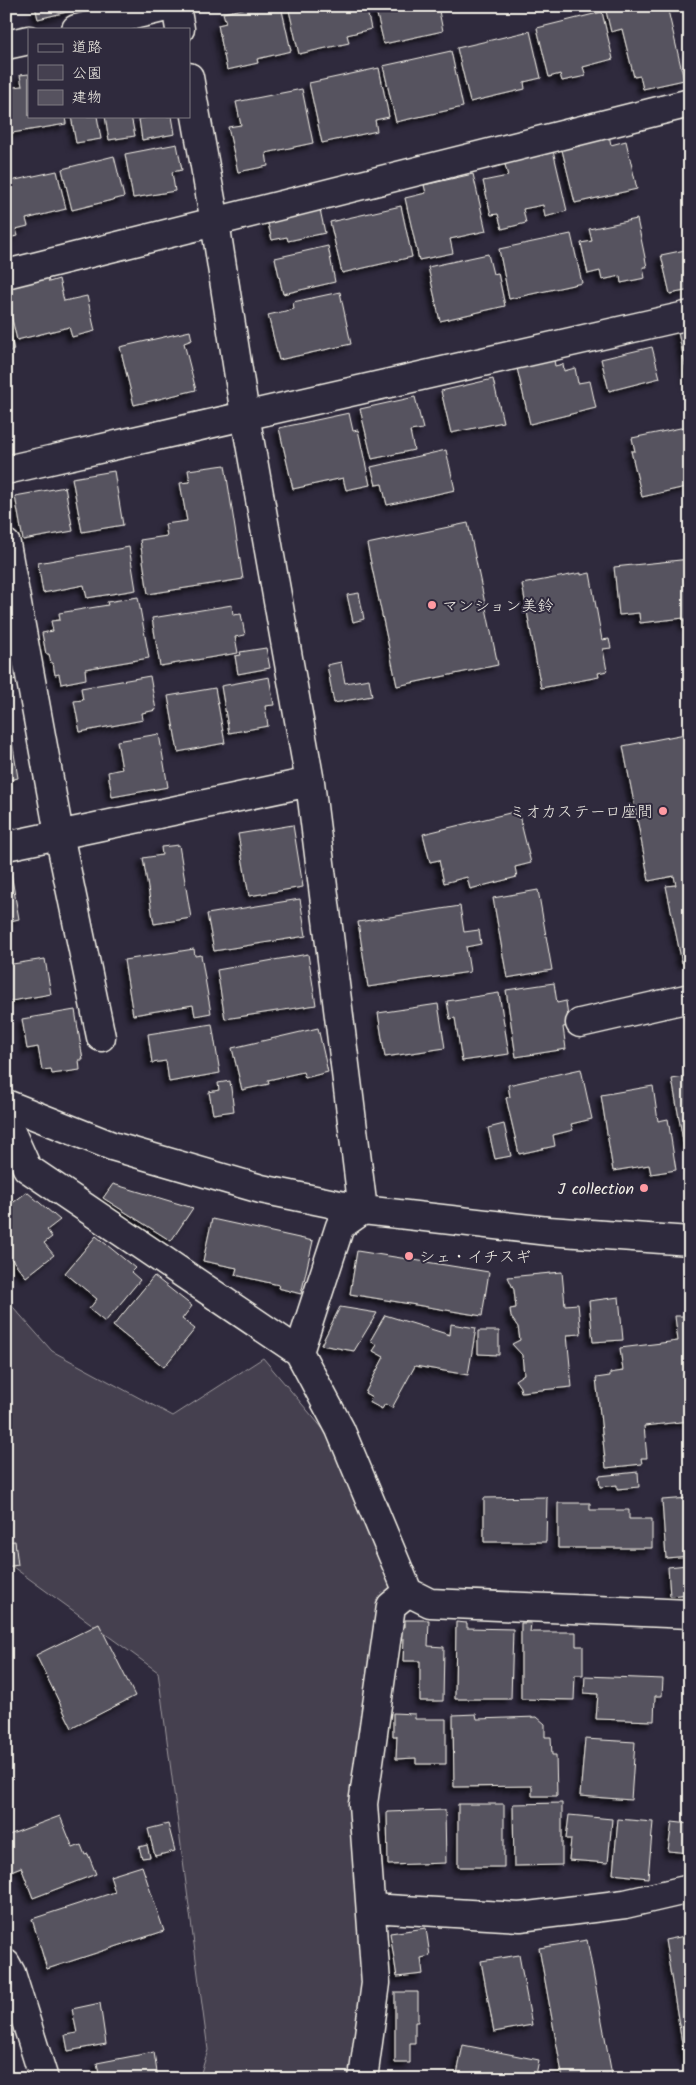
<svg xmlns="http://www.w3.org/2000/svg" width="696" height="2085" font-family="Kalam,'Klee One',sans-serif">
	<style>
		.green { fill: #454050; stroke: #9c989c }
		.building { fill: #56525f; stroke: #f4f1e8; filter: url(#shadow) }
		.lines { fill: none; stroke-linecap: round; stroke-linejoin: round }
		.minor-casing { stroke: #f4f1e8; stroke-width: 31 }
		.minor { stroke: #2f2a3d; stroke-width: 28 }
		.poi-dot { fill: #ff9aa2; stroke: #2f2a3d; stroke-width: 2 }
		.labels { text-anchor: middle; stroke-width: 4; stroke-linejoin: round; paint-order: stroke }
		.poi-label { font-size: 16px; fill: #f4f1e8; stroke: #2f2a3d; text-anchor: start }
	</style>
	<defs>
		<filter id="shadow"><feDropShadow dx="-4.5" dy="4.5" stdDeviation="2.5" flood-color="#0009"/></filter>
	</defs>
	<rect width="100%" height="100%" fill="#2f2a3d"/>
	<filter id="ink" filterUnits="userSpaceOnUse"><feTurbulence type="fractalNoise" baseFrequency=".02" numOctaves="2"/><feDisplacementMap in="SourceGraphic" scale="10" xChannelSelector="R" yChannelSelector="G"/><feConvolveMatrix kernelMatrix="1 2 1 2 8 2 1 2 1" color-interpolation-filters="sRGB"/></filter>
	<g filter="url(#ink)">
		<!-- green -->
		<path class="green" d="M 6,1299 L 52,1351 L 173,1416 L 263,1358 L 346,1456 L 395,1597 L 369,1796 L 363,2079 L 199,2079 L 208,2050 L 158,1672 L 6,1562 Z"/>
		<!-- building -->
		<path class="building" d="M 35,6 L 74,6 L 75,10 L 38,19 Z
			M 257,6 L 281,6 L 291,51 L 257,59 L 258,63 L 227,70 L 218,25 L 226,23 L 223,13 Z
			M 288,6 L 366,6 L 371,29 L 347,35 L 349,43 L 299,54 Z
			M 375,6 L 438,6 L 443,31 L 384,44 Z
			M 627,6 L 667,6 L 684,80 L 643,89 L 640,76 L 634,77 L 622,29 L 611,32 L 606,11 Z
			M 602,12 L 613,59 L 583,67 L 586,76 L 562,81 L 560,74 L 549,77 L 537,28 Z
			M 530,31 L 541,78 L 524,82 L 525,89 L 470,102 L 457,48 Z
			M 451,51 L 463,107 L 396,122 L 383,66 Z
			M 379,68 L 389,117 L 375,120 L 377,131 L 322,143 L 309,83 Z
			M 29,74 L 29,116 L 65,116 L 66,124 L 6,134 L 6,88 L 22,86 L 20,75 Z
			M 302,89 L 313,143 L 266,153 L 268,166 L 238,172 L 228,127 L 241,125 L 236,102 Z
			M 71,116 L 97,116 L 101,139 L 76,143 Z
			M 105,116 L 131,116 L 135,136 L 109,140 Z
			M 154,116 L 172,116 L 175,134 L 142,140 L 139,119 Z
			M 609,135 L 611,145 L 626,141 L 637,189 L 575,203 L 561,146 Z
			M 177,144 L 182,170 L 172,172 L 175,191 L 133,198 L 125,154 Z
			M 552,146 L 567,211 L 545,217 L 543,205 L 523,209 L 526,223 L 502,229 L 498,214 L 491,215 L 483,181 L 508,176 L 503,157 Z
			M 114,156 L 124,197 L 72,210 L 62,169 Z
			M 57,171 L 66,209 L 26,219 L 28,226 L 16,229 L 18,236 L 6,238 L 6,182 Z
			M 473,174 L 486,231 L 450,239 L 453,253 L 419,260 L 405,198 L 426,193 L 424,185 Z
			M 318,200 L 325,233 L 288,241 L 287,237 L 272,240 L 265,212 Z
			M 401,206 L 412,257 L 342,273 L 330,222 Z
			M 637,219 L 647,267 L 643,267 L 645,278 L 621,283 L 620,276 L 602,280 L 600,271 L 588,274 L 581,243 L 592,241 L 589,229 Z
			M 571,234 L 582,283 L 509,299 L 499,249 Z
			M 328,246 L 335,282 L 283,294 L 275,258 Z
			M 690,249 L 690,290 L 670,294 L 661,255 Z
			M 488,254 L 493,274 L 498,273 L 505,306 L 440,321 L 428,267 Z
			M 47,274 L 49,282 L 59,279 L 64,301 L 87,296 L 95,331 L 72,337 L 69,327 L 17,340 L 6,294 L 6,284 Z
			M 340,292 L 351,344 L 279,360 L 268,315 L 294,309 L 293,302 Z
			M 6,317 L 14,350 L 6,352 Z
			M 690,326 L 690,386 L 677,328 Z
			M 190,331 L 192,340 L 184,343 L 196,390 L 134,405 L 120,347 Z
			M 652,347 L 660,378 L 609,391 L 601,359 Z
			M 554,360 L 555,366 L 563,364 L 564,371 L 575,368 L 578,383 L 590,381 L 596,408 L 530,424 L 517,368 Z
			M 493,379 L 503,422 L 451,433 L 441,391 Z
			M 415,397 L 423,429 L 410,431 L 414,450 L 372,459 L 360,409 Z
			M 349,413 L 353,431 L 358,430 L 370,485 L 346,490 L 343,478 L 293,489 L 279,428 Z
			M 690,426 L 690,486 L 642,497 L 631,451 L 635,451 L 632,438 Z
			M 446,450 L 455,490 L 387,505 L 382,484 L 376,485 L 371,467 Z
			M 225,465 L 243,579 L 148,594 L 140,540 L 167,536 L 165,524 L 187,521 L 180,483 L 190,482 L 188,470 Z
			M 114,471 L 123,525 L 82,532 L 72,478 Z
			M 65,487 L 73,531 L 23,540 L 15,496 Z
			M 468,523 L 498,665 L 397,686 L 367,544 Z
			M 129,547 L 136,590 L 87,598 L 84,585 L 43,593 L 38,563 Z
			M 690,559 L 690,625 L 685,626 L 684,618 L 640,623 L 639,613 L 619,615 L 614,567 Z
			M 581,573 L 581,575 L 590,573 L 602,640 L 609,639 L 611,648 L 603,649 L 607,671 L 598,673 L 599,677 L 541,688 L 522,584 Z
			M 359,593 L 364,619 L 353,622 L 347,595 Z
			M 138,597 L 149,658 L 85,669 L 86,679 L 61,684 L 59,674 L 55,675 L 53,663 L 51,663 L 49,654 L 46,654 L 42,633 L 53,631 L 51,621 L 60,620 L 59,613 L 108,605 L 107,602 Z
			M 232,605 L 233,615 L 241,614 L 245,635 L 235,637 L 238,653 L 160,666 L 152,618 Z
			M 266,648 L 270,668 L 238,674 L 235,656 L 241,655 L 240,652 Z
			M 6,650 L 7,652 L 12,651 L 17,679 L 6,681 Z
			M 341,662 L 345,683 L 369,679 L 372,696 L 334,703 L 327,665 Z
			M 150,676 L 156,710 L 142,713 L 143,720 L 80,732 L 74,701 L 83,700 L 81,688 Z
			M 269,677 L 274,705 L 265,706 L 268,726 L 229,733 L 221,686 Z
			M 215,688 L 225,743 L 178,752 L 168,696 Z
			M 690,733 L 690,962 L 682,963 L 666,886 L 676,885 L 674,876 L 649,881 L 623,746 Z
			M 159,734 L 168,787 L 112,797 L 108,772 L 122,769 L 117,741 Z
			M 11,735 L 18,778 L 6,781 L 6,736 Z
			M 518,811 L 531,863 L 515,867 L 517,877 L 470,889 L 467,877 L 444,883 L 439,860 L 430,862 L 423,834 Z
			M 293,825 L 303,887 L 249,896 L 238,834 Z
			M 179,845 L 191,918 L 154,924 L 143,858 L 162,855 L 161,847 Z
			M 11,873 L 19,919 L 6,922 L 6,874 Z
			M 538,890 L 552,970 L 507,978 L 493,898 Z
			M 300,899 L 306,936 L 214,951 L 207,914 Z
			M 460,906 L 464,932 L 479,930 L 481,944 L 466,947 L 470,972 L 368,987 L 358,922 Z
			M 194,949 L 195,956 L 201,955 L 211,1013 L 195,1016 L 193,1005 L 133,1015 L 124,960 Z
			M 308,954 L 316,1005 L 225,1019 L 217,970 Z
			M 45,959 L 51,994 L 6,1002 L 6,965 Z
			M 554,983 L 557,1003 L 566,1001 L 569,1026 L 563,1027 L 566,1049 L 516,1057 L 506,990 Z
			M 499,993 L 509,1054 L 462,1061 L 455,1018 L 450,1019 L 447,1001 Z
			M 438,1004 L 445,1048 L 385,1057 L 378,1013 Z
			M 75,1010 L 83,1060 L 79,1060 L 80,1070 L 52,1074 L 51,1069 L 42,1070 L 38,1047 L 27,1049 L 22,1019 Z
			M 212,1024 L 220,1073 L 169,1082 L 166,1061 L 152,1063 L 148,1034 Z
			M 318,1028 L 328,1072 L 305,1078 L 303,1072 L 268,1080 L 269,1084 L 242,1090 L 232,1048 Z
			M 581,1069 L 592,1119 L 571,1124 L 573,1130 L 553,1135 L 555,1146 L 519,1154 L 506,1098 L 510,1097 L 508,1085 Z
			M 690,1076 L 690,1145 L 684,1146 L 672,1079 Z
			M 230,1081 L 234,1111 L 213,1114 L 209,1092 L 219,1090 L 218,1083 Z
			M 653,1086 L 658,1121 L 668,1119 L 676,1170 L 651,1174 L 649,1165 L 613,1171 L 601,1095 Z
			M 504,1124 L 511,1156 L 495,1159 L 488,1128 Z
			M 113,1184 L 193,1208 L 171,1241 L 103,1198 Z
			M 27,1192 L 60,1220 L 47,1230 L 52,1237 L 44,1243 L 54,1255 L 26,1277 L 6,1252 L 6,1208 Z
			M 212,1219 L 313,1241 L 301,1294 L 278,1288 L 279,1285 L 235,1275 L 237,1268 L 203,1261 Z
			M 96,1236 L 135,1268 L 131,1272 L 140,1280 L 105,1322 L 89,1309 L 97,1299 L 65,1273 Z
			M 357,1251 L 489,1272 L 482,1316 L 350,1294 Z
			M 562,1272 L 565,1305 L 578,1304 L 581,1334 L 567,1335 L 572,1387 L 521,1392 L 520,1387 L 515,1380 L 524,1374 L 522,1355 L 512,1344 L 520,1340 L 518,1327 L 511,1317 L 510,1309 L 516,1308 L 514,1290 L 508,1277 Z
			M 154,1276 L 192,1306 L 182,1319 L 195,1329 L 164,1367 L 113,1326 Z
			M 619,1297 L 623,1340 L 593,1342 L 589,1301 Z
			M 340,1307 L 377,1313 L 354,1351 L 321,1345 Z
			M 385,1315 L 450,1335 L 451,1324 L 476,1328 L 468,1375 L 415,1366 L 392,1408 L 385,1404 L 382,1409 L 369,1402 L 372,1397 L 365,1393 L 384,1357 L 373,1351 L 377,1345 L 370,1341 Z
			M 675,1316 L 690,1316 L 690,1421 L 644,1426 L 647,1458 L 641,1458 L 642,1464 L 606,1468 L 596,1378 L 610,1376 L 610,1373 L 623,1371 L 620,1348 L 678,1341 Z
			M 478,1331 L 499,1331 L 499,1355 L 478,1354 Z
			M 638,1472 L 639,1487 L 617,1489 L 617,1485 L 600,1487 L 599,1476 Z
			M 547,1497 L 546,1542 L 484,1542 L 484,1498 Z
			M 690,1498 L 690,1556 L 666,1558 L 662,1500 Z
			M 558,1503 L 590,1503 L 590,1510 L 629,1510 L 629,1519 L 652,1519 L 652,1548 L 558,1548 Z
			M 15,1541 L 18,1565 L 6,1567 L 6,1542 Z
			M 687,1565 L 689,1594 L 670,1596 L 668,1567 Z
			M 6,1613 L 10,1641 L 6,1641 Z
			M 405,1620 L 429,1620 L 428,1646 L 444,1647 L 443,1701 L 420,1701 L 420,1661 L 403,1661 L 404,1639 L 400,1639 L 401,1627 L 405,1627 Z
			M 456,1622 L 467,1623 L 467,1628 L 513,1629 L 511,1699 L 455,1699 Z
			M 521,1623 L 531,1623 L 530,1632 L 576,1632 L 576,1646 L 583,1646 L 583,1675 L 575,1675 L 574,1700 L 521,1699 Z
			M 99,1624 L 135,1696 L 72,1728 L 36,1655 Z
			M 585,1676 L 663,1679 L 662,1696 L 655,1696 L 654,1721 L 596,1719 L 598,1694 L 584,1693 Z
			M 393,1713 L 415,1714 L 415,1719 L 446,1719 L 446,1764 L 416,1764 L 416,1758 L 396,1759 L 397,1736 L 393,1736 Z
			M 476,1714 L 477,1719 L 537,1717 L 545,1724 L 545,1737 L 551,1737 L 552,1755 L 556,1755 L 557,1796 L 532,1796 L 532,1786 L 454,1787 L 453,1715 Z
			M 585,1739 L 635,1742 L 631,1800 L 580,1796 Z
			M 562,1803 L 562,1865 L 514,1866 L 513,1804 Z
			M 458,1804 L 504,1804 L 504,1867 L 458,1867 Z
			M 445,1810 L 446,1863 L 388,1865 L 387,1812 Z
			M 569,1815 L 612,1819 L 608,1863 L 569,1860 L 571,1839 L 566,1839 Z
			M 60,1816 L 73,1848 L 81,1845 L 85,1855 L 88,1854 L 96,1874 L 33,1898 L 21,1867 L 11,1871 L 6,1857 L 6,1836 Z
			M 618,1819 L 653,1822 L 648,1878 L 613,1874 Z
			M 672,1822 L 690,1824 L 690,1853 L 668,1851 Z
			M 168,1824 L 175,1851 L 155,1856 L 148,1829 Z
			M 147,1845 L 150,1857 L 142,1858 L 139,1847 Z
			M 142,1866 L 164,1931 L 47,1969 L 32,1919 L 115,1892 L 110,1876 Z
			M 426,1928 L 430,1956 L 421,1958 L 423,1974 L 397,1977 L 390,1933 Z
			M 690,1935 L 690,2060 L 685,2061 L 665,1940 Z
			M 587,1940 L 612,2075 L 589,2079 L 563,2079 L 539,1948 Z
			M 519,1955 L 532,2025 L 494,2032 L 481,1961 Z
			M 395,1992 L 418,1992 L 418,2022 L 415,2022 L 415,2043 L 410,2043 L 410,2063 L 395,2063 Z
			M 100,2003 L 106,2044 L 68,2051 L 65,2035 L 77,2033 L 72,2009 Z
			M 463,2045 L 539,2060 L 535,2079 L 456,2079 Z
			M 154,2052 L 158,2079 L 100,2079 L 97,2063 Z"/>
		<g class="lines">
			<defs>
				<path id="minor" d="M 176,6 L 180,29
					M 76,29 L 171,6
					M 6,45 L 29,40
					M 189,77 L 215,222 L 245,415 L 310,782 L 363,1210 L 340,1226 L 299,1352
					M 6,274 L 690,103
					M 6,470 L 690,315
					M 6,544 L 59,834 L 101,1037
					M 6,846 L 310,782
					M 580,1023 L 690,998
					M 6,1104 L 112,1146 L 261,1189 L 325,1202 L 363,1210 L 548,1231 L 690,1241
					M 6,1121 L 27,1168 L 299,1352 L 340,1429 L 408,1592 L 430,1603 L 690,1614
					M 371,1908 L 520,1917 L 625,1904 L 690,1889
					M 6,1964 L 11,1973 L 44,2079
					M 363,2079 L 376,1983 L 363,1804 L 391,1606 L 408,1592"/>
			</defs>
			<!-- minor casing -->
			<use href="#minor" class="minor-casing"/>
			<!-- minor -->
			<use href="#minor" class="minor"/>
		</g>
	</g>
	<!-- markers -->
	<g class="poi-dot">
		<circle cx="432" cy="605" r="5"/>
		<circle cx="663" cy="811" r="5"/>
		<circle cx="644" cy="1188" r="5"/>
		<circle cx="409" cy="1256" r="5"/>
	</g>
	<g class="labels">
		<!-- poi labels -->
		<g class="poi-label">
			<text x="442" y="611">マンション美鈴</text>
			<text x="653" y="817" text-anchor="end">ミオカステーロ座間</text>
			<text x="634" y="1194" text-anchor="end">J collection</text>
			<text x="419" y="1262">シェ・イチスギ</text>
		</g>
	</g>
	<!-- margin -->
	<rect width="696" height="2085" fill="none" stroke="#2f2a3d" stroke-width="25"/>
	<rect x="12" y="12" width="671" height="2060" fill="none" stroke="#f4f1e8" stroke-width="2" filter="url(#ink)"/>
	<!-- legend -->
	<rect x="28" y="28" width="162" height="90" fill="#2f2a3d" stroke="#7e7a81"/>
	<rect x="38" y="44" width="25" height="8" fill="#2f2a3d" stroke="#7e7a81"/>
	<text x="72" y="52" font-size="15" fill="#f4f1e8">道路</text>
	<rect x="38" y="65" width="25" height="15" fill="#454050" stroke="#7e7a81"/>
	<text x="72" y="78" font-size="15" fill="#f4f1e8">公園</text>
	<rect x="38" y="90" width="25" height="15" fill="#56525f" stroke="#7e7a81"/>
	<text x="72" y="102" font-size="15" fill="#f4f1e8">建物</text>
</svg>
